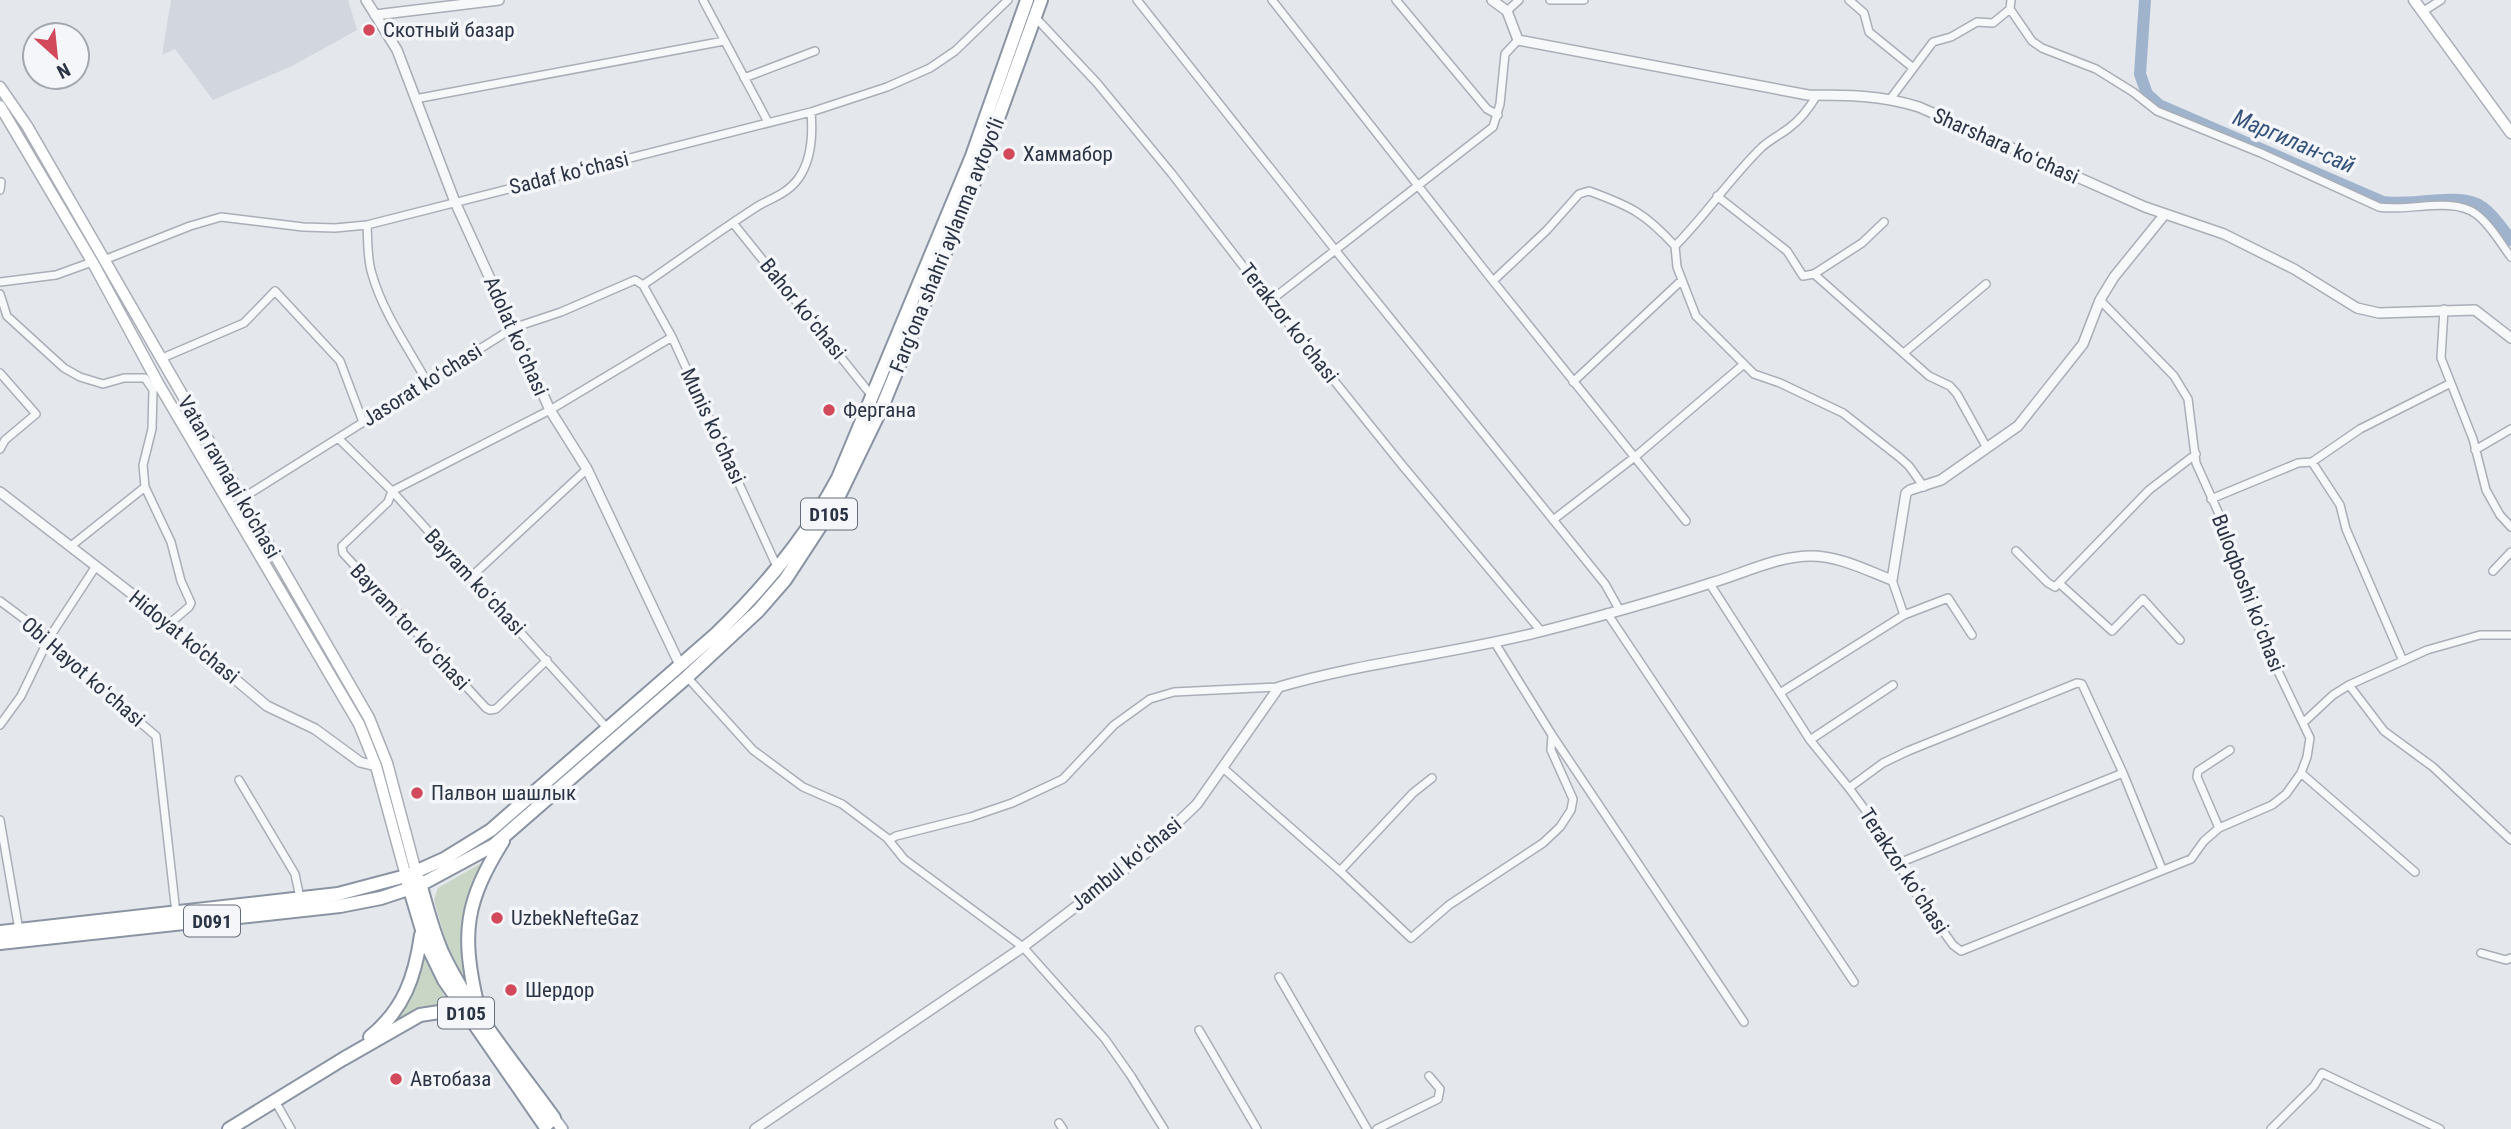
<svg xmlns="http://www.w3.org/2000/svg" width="2511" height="1129" font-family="'Roboto Condensed',sans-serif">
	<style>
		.built { fill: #d2d6de }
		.green { fill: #c9d6c5 }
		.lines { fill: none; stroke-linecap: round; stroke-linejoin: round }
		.river { stroke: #9fb4cc; stroke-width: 12 }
		.minor-casing { stroke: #a9aeb7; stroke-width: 10 }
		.tertiary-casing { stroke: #a9aeb7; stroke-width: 12 }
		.secondary-casing { stroke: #a9aeb7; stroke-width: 13 }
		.primary-casing { stroke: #a3abb8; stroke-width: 14 }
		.trunk-casing { stroke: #8b94a3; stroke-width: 16 }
		.minor { stroke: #f7f8fa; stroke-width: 7 }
		.tertiary { stroke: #f7f8fa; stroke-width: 9 }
		.secondary { stroke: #fff; stroke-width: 10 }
		.primary { stroke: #fff; stroke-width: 10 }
		.trunk { stroke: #fff; stroke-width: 12 }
		.poi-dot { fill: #d1495b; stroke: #f4f6f9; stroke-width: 2.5 }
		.labels { text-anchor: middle; stroke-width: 7; stroke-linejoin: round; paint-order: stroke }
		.shield { fill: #f4f6f9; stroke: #676e7b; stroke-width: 2 }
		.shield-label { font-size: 19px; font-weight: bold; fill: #2b3445 }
		.poi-label { font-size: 21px; fill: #2b3445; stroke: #f4f6f9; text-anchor: start }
		.street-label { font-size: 21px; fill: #2b3445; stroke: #f4f6f9 }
		.water-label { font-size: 23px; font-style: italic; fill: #34527a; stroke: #f4f6f9 }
	</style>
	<rect width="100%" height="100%" fill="#e4e7ec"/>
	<!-- built -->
	<path class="built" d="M 171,0 L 348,0 L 357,30 L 292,66 L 213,100 L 175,49 L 162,55 Z"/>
	<!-- green -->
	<path class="green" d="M 485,861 C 465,901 456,937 466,980 L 464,981 L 446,942 L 434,900 L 438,888 Z
		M 424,957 L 450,1007 C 423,1004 414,1011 393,1026 L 416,985 Z"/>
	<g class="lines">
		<!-- river -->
		<path class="river" d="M 2145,0 L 2140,74 L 2147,94 L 2159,105 L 2383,202 C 2410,207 2460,191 2482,207 C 2494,215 2502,229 2511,240"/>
		<defs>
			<path id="minor" d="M 703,0 L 768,122
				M 1137,0 L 1336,251 L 1605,584 L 1619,609
				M 1272,0 L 1493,281 L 1686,521
				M 1396,0 L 1487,109 L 1498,115
				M 1550,0 L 1584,0
				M 1849,0 L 1864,13 L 1869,32 L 1912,67
				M 2010,9 L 2032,41 L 2042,48 L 2096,69 L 2133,92 L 2157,111 L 2261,153 L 2379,207 C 2407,212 2453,196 2476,214 C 2490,224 2501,244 2511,257
				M 1507,11 L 1519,0
				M 2422,12 L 2441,0
				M 1035,17 L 1097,83 L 1172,174 L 1270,301 L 1402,465 L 1541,631
				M 744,78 L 815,51
				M 1817,95 C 1810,107 1800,120 1789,128 C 1780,135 1771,139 1762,147 C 1730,178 1706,215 1675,246 L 1677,267 L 1696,316 L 1754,374 L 1780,383 L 1843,413 L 1899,457 L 1909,466 L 1924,487
				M 1891,98 L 1933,42 L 1951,37 L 1977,22 L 1993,23 L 2010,9 L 2011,0
				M 415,99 L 724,41
				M 0,190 L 1,182
				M 1717,196 L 1787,251 L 1803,276 L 1814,274 L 1929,376 L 1950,386 L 1957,394 L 1987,448
				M 733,223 L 872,396
				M 367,225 C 368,241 367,259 372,274 C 383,313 408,347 427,382
				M 104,260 L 190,226 L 221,217 L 303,227 L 335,228 L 367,225 L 811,112 L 887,87 L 930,68 L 955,51 L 1008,0
				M 1814,274 L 1862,243 L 1884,222
				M 1493,281 L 1547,230 L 1579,194 L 1589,191 C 1630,206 1645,213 1675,246
				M 0,282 L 56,275 L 92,262
				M 643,285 C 681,259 719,231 758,206 C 772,198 788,193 798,179 C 812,160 813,135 811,112
				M 0,294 L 7,316 L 64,368 L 80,377 L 103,384 L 124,378 L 145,378 L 153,390
				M 1270,301 L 1493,127 L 1500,104 L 1505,54 L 1518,40
				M 2444,309 L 2441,358 L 2473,439 L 2486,490 L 2500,515 L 2511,527
				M 1905,352 L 1986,284
				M 160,359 L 244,323 L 275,291 L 340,361 L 363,422
				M 0,373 L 36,414 L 5,440 L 0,449
				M 1573,382 L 1682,280
				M 158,383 L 153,390 L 152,429 L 143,465 L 145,487 L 171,542 L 181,581 L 191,603 L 189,607 L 169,624
				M 338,438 L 392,491 L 608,729
				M 2475,450 L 2511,429
				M 2312,462 L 2340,505 L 2346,529 L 2403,661
				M 241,499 L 513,328 L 561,312 L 635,280 L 643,285 L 672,337 L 778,569
				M 2211,499 L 2298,463 L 2312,462 L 2360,429 L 2449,384
				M 1553,520 L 1636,456 L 1744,364
				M 71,546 L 145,487
				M 2016,551 L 2048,583 L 2055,587 L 2149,490 L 2196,454
				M 2493,571 L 2511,552
				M 471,577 L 587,469
				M 1710,584 L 1810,740 L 1849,788 L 1874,822 L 1915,892 L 1953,945 L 1961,951 L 2191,859 L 2204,841 L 2219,828 L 2272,805 L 2286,794 L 2301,773 L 2307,757 L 2310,738 L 2263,640 L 2224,525 L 2196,463 L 2188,399 L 2174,376 L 2100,300
				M 2060,584 L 2112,631 L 2143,599 L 2180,640
				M 0,601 L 43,633 L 100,688 L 156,736 L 176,913
				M 1607,613 L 1854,982
				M 1904,615 L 1948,598 L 1972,635
				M 1495,643 L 1552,735 L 1744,1022
				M 547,660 L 496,709 L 490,710 L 486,708 L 343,553 L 342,546 L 388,502 L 392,491 L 550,410 L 672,337
				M 687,677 L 753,750 L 803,787 L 842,804 L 887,838 L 904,859 L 1023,947 L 1105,1039 L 1131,1076 L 1164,1129
				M 2349,685 L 2384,731 L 2433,767 L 2511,840
				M 1780,693 L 1904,615 L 1892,580
				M 2304,722 L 2333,695 L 2349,685 L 2427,650 L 2480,635 L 2511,635
				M 0,725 L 21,696 L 49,638 L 96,566
				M 1810,740 L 1893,685
				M 1222,767 L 1340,871 L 1411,938 L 1449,905 L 1543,843 L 1560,827 L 1571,810 L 1573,799 L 1551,750 L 1552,735
				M 2301,773 L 2415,872
				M 239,780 L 295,874 L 300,898
				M 1849,788 L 1883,763 L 1908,751 L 2077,683 L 2082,684 L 2123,773 L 2162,869
				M 0,820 L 19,930
				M 2219,828 L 2197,777 L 2198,771 L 2230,750
				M 889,840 L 896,836 L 971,817 L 1012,803 L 1063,779 L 1114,725 L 1150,699 L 1174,692 L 1279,687
				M 1899,863 L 2123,773
				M 1340,871 L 1413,793 L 1432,778
				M 2481,953 L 2506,960 L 2511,958
				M 1279,977 L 1367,1129
				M 1199,1030 L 1257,1129
				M 275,1101 L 291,1129
				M 1059,1123 L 1063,1129
				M 1377,1129 L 1438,1099 L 1440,1089 L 1429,1076
				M 2271,1129 L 2314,1086 L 2322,1073 L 2440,1129"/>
			<path id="tertiary" d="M 366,0 L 397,50 L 455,202 L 550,410 L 587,469 L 680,665
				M 1492,0 L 1507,11 L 1518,40 L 1808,95 C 1847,95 1881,95 1919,107 L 2145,207 L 2224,234 L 2294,269 L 2357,308 L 2379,313 L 2475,310 L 2511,338
				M 375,15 L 499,0
				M 0,492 L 154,611 L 267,706 L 315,729 L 360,762 L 376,766
				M 755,1129 L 1023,947 L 1146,853 L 1197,804 L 1279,687 C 1364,662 1453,654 1539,632 C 1598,617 1656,601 1714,582 C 1744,573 1778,556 1811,556 C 1839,556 1866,570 1892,580 L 1906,493 L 1910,490 L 1941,480 L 2018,426 L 2083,344 L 2100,300 L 2114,277 L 2165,214"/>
			<path id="secondary" d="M 2414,0 L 2511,133
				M 0,87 L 27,126 L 369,718 L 387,763 L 416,872
				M 0,106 L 93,263 L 158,383 L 359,724 L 376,766 L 406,876"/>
			<path id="primary" d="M 554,1118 L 562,1129"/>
			<path id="trunk" d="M 408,883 L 426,943 L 444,980 L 545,1126 L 554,1118 C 518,1068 468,1008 442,952 C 432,929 426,904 419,880
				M 0,932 L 338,894 L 406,876 L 444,859 L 491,830 L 716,634 C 765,587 806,538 838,478 L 972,156 L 1027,0
				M 0,943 L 340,906 L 381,898 L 420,885 L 494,845 L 687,677 L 758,611 L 785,580 L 836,502 L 882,407 L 983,160 L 1041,0
				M 477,1003 C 461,933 465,902 503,841
				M 370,1037 C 404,1009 415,977 421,935
				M 229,1129 L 343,1059 L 420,1015 L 446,1011 L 470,1019"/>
		</defs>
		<!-- minor casing -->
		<use href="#minor" class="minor-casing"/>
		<!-- tertiary casing -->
		<use href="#tertiary" class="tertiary-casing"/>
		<!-- secondary casing -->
		<use href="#secondary" class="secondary-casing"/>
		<!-- primary casing -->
		<use href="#primary" class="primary-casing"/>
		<!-- trunk casing -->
		<use href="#trunk" class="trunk-casing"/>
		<!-- minor -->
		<use href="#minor" class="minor"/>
		<!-- tertiary -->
		<use href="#tertiary" class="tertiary"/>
		<!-- secondary -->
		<use href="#secondary" class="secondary"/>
		<!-- primary -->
		<use href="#primary" class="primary"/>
		<!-- trunk -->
		<use href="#trunk" class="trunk"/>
	</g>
	<!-- markers -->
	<g class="poi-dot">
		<circle cx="369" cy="30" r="7"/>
		<circle cx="1009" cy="154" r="7"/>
		<circle cx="829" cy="410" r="7"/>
		<circle cx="417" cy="793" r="7"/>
		<circle cx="497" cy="918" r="7"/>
		<circle cx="511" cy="990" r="7"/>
		<circle cx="396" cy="1079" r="7"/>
	</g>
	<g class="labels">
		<!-- shield labels -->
		<g class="shield">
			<rect x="801" y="498.5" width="56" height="31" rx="5"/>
			<rect x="184" y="905.5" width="56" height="31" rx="5"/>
			<rect x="438" y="997.5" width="56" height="31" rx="5"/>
		</g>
		<g class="shield-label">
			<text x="829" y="521">D105</text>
			<text x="212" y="928">D091</text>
			<text x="466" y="1020">D105</text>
		</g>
		<!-- poi labels -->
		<g class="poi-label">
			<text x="383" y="37">Скотный базар</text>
			<text x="1023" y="161">Хаммабор</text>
			<text x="843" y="417">Фергана</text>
			<text x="431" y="800">Палвон шашлык</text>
			<text x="511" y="925">UzbekNefteGaz</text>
			<text x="525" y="997">Шердор</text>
			<text x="410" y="1086">Автобаза</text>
		</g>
		<!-- street labels -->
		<g class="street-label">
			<text transform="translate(2006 146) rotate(24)" y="7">Sharshara koʻchasi</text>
			<text transform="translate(569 173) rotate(-14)" y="7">Sadaf koʻchasi</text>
			<text transform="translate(947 245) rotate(-68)" y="7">Farg‘ona shahri aylanma avtoyo‘li</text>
			<text transform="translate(803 309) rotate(51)" y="7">Bahor koʻchasi</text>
			<text transform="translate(1289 323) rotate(52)" y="7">Terakzor koʻchasi</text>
			<text transform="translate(516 336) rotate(66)" y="7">Adolat koʻchasi</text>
			<text transform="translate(422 385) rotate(-32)" y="7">Jasorat koʻchasi</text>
			<text transform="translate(713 426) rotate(65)" y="7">Munis koʻchasi</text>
			<text transform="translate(229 477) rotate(60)" y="7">Vatan ravnaqi ko'chasi</text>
			<text transform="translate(475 582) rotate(47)" y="7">Bayram koʻchasi</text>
			<text transform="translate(2248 593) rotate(69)" y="7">Buloqboshi koʻchasi</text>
			<text transform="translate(410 627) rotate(47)" y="7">Bayram tor koʻchasi</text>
			<text transform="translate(184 637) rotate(39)" y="7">Hidoyat ko'chasi</text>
			<text transform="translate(83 672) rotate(41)" y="7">Obi Hayot koʻchasi</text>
			<text transform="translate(1126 864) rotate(-39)" y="7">Jambul koʻchasi</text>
			<text transform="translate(1904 871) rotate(57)" y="7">Terakzor koʻchasi</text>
		</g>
		<!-- water labels -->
		<g class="water-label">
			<text transform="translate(2294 141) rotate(23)" y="8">Маргилан-сай</text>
		</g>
	</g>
	<!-- north arrow -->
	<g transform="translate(56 56) rotate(153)"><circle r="33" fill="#f4f6f9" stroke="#a4a8b1" stroke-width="2"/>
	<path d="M0-5L12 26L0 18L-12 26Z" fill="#d1495b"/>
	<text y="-10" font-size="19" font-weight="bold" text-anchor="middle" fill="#2b3445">N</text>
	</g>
</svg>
